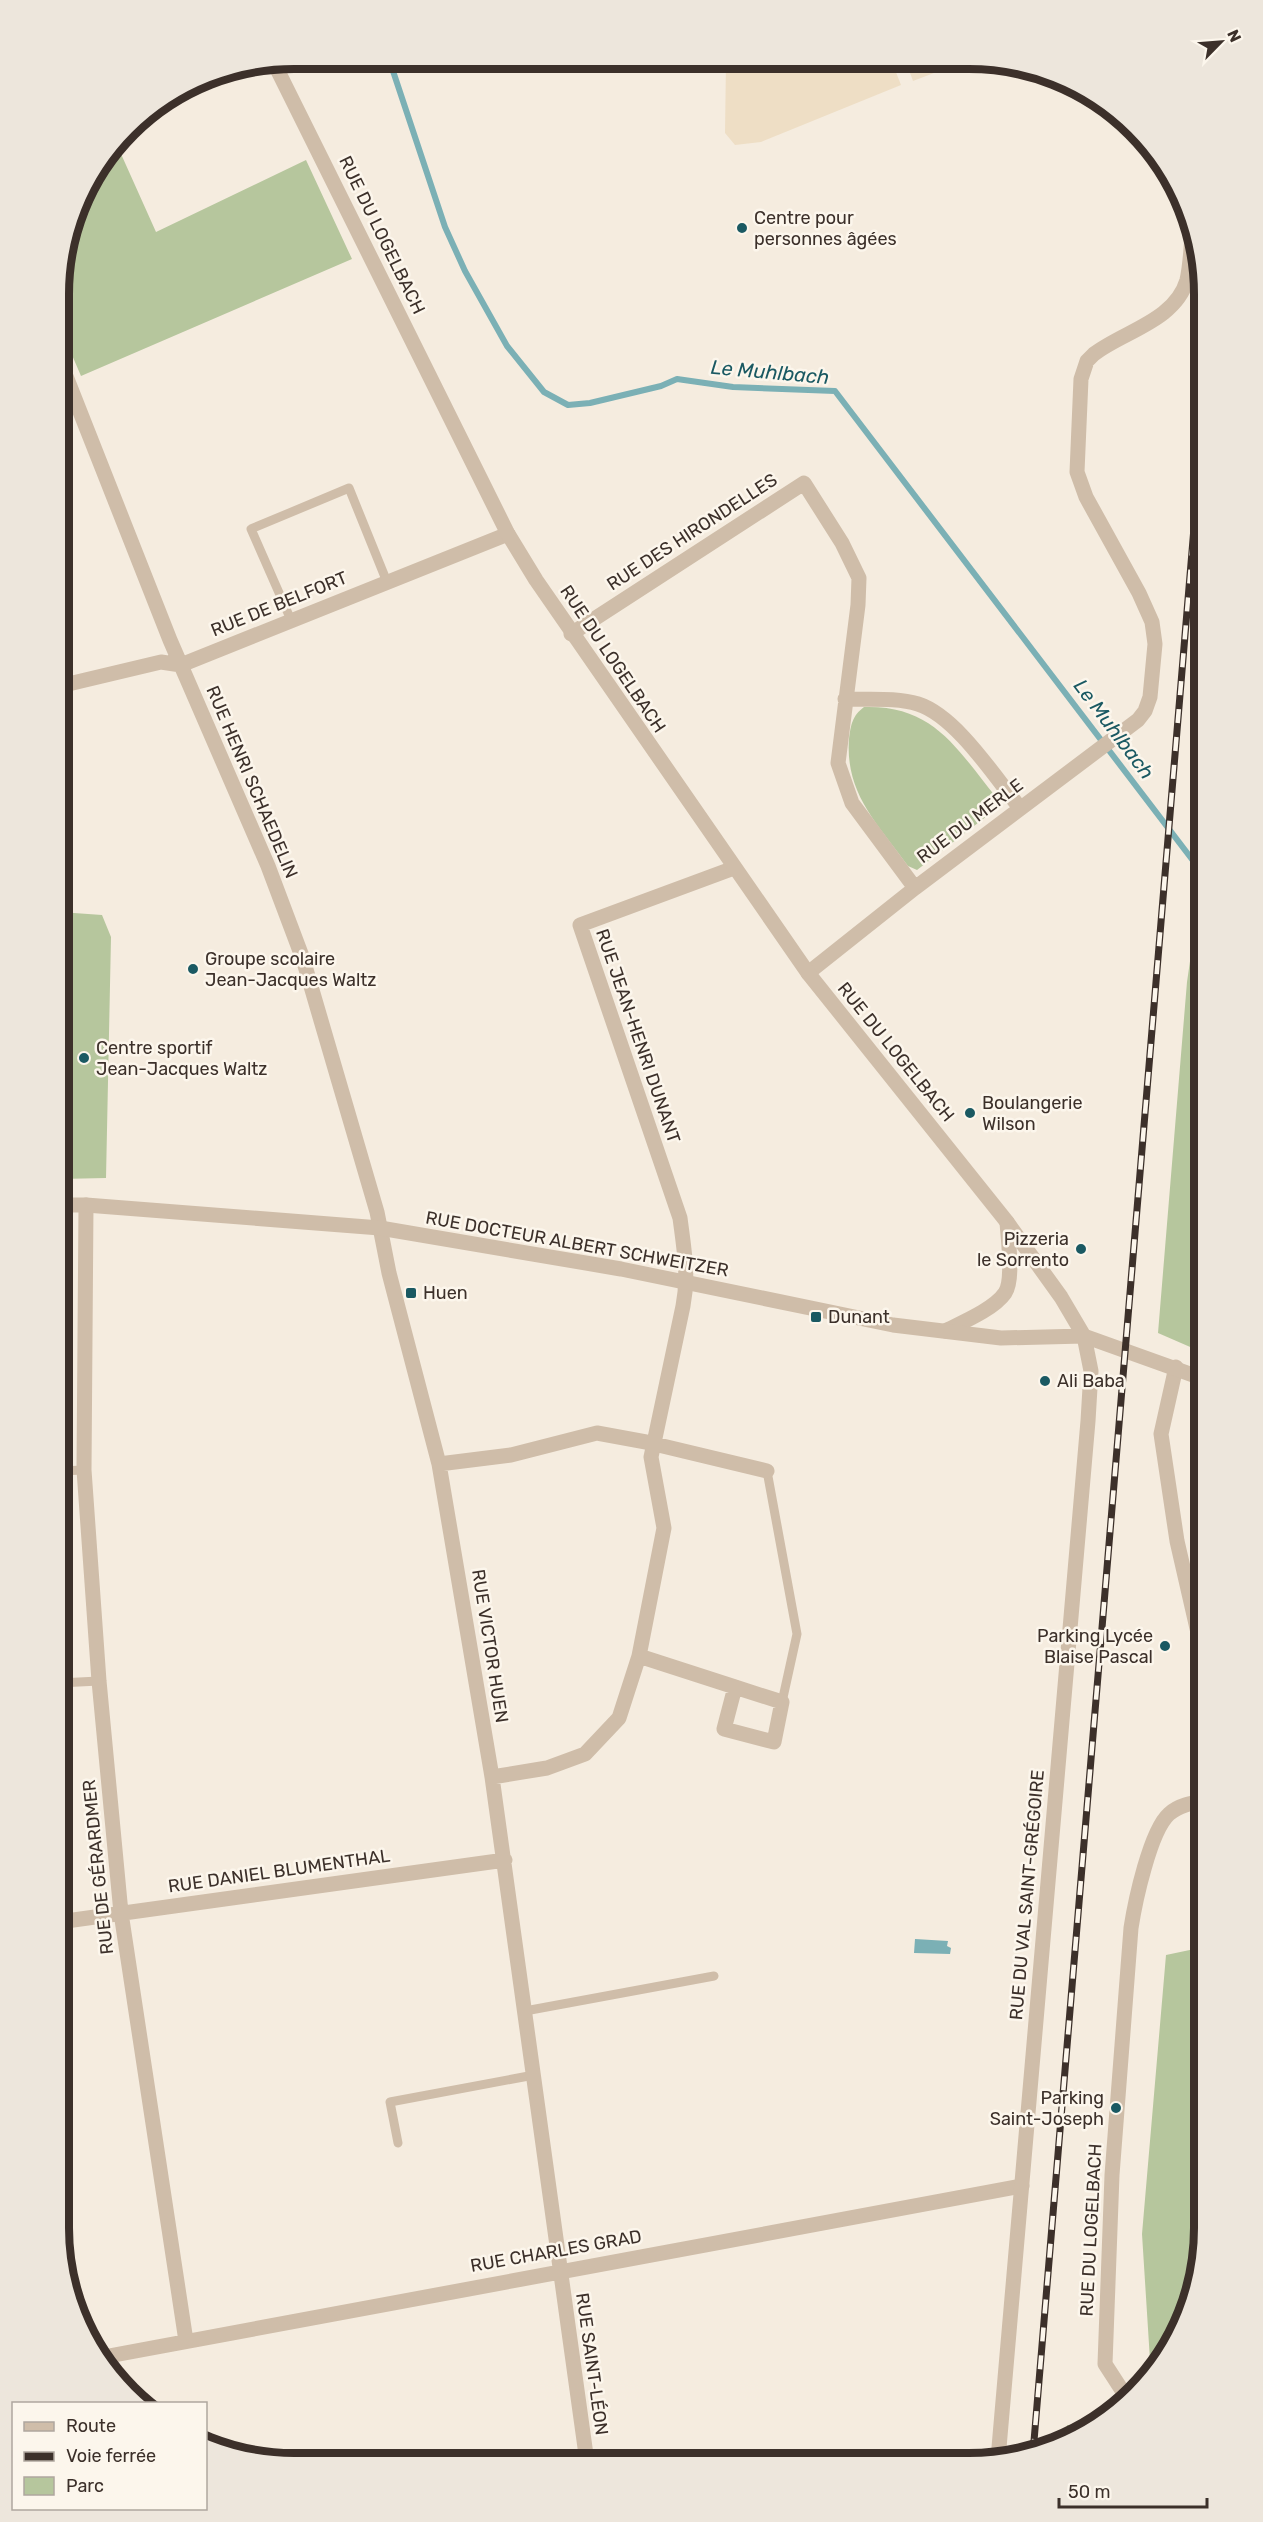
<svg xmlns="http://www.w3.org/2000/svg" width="1263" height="2522" font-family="Rubik,sans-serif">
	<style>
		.green { fill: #b6c69d }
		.plaza { fill: #eedec5 }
		.water { fill: #7bb0b5 }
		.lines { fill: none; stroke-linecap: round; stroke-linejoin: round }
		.stream { stroke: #7bb0b5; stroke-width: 6 }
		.service { stroke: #cfbda9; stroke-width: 9 }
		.minor { stroke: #cfbda9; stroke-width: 15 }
		.tertiary { stroke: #cfbda9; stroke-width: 15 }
		.rail-casing { stroke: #3c302a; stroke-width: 7 }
		.rail { stroke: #fcf6ec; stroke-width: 4.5; stroke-dasharray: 14; stroke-linecap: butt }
		.poi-dot { fill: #1a5962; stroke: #fcf6ec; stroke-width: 2 }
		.labels { text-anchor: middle; stroke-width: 5; stroke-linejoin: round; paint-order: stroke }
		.poi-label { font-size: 18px; fill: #3c302a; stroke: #fcf6ec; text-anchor: start }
		.street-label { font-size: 18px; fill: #3c302a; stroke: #fcf6ec }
		.water-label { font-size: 20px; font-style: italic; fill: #1a5962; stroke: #fcf6ec }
		.rim { fill: none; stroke: #3c302a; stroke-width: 8 }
	</style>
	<rect width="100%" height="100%" fill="#f5ecdf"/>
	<!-- green -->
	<path class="green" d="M 117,145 L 156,232 L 306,160 L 352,259 L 81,376 L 60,327 L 60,264 L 83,190 Z
		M 864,707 C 934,705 956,748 996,797 L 996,809 L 917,870 L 908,866 C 878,824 845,794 849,739 C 851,725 852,716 864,707 Z
		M 1200,892 L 1204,898 L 1204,1353 L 1158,1333 L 1187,982 Z
		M 60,912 L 102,915 L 111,937 L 106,1178 L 60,1179 Z
		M 1204,1947 L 1204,2244 L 1187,2318 L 1156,2372 L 1151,2376 L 1142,2234 L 1166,1955 Z
		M 1067,2425 L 1091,2428 L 1065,2441 Z"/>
	<!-- plaza -->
	<path class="plaza" d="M 726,61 L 892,62 L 901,85 L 761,142 L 735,145 L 725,133 Z
		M 906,62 L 960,63 L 913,81 Z"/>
	<!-- water -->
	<path class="water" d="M 915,1939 L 948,1941 L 947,1946 L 951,1948 L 950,1954 L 914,1953 Z"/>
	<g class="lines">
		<!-- stream -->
		<path class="stream" d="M 389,59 L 445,227 L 465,271 L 507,346 L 544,392 L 568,405 L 590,403 L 661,386 L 677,379 L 733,387 L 835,391 L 1204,875"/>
		<!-- service -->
		<path class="service" d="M 291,620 L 251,529 L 349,488 L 387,582
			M 59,1471 L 84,1470
			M 767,1471 L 797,1634 L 782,1702
			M 59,1683 L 99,1681
			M 525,2011 L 714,1976
			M 398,2143 L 390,2102 L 534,2075"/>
		<!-- minor -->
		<path class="minor" d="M 60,361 L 170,640 L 268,866 L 303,959 L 377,1212 L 389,1273 L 439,1464 L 492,1777 L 587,2462
			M 571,634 L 804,483 L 842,543 L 859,578 L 858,605 L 838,763 L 852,803 L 915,888
			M 60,686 L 161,662 L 181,665 L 508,534
			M 845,699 C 868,700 896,697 918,704 C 956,716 995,777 1020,808
			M 808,973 L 915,888 L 1138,720 L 1145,711 L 1150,697 L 1155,644 L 1152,622 L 1139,593 L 1086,497 L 1077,472 L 1081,379 L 1087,361 L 1094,354 C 1124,331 1175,321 1187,280 C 1191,262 1191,243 1193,224
			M 86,1205 L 84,1470 L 99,1681 L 121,1913 L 186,2341
			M 945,1331 C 963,1322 994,1309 1005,1293 C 1014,1280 1008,1239 1007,1222
			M 1176,1367 L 1161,1434 L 1177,1541 L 1204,1659
			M 439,1464 L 511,1455 L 597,1433 L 646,1442 L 767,1471
			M 639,1656 L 735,1687
			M 735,1687 L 782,1702 L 774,1742 L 724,1729 Z
			M 492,1777 L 547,1768 L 585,1754 L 619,1718 L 639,1656 L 664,1528 L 651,1457 L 683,1306 C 689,1275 684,1249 680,1218 L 580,925 L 734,868
			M 59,1922 L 505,1860
			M 98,2358 L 1022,2186
			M 1127,2398 L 1105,2364 L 1112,2175 L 1131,1928 C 1135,1902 1150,1831 1169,1814 C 1179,1805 1192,1803 1204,1801"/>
		<!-- tertiary -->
		<path class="tertiary" d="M 274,63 L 508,534 L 536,580 L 808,973 L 1007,1222 L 1061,1297 L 1084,1336 L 1091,1371 L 1088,1421 L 998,2459
			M 60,1205 L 86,1205 L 380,1228 L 621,1269 L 893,1325 L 1001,1338 L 1084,1336 L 1204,1379"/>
		<defs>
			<path id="rail" d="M 1033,2453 L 1204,408"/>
		</defs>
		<!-- rail casing -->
		<use href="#rail" class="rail-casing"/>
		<!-- rail -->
		<use href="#rail" class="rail"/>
	</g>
	<!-- markers -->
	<g class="poi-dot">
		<circle cx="742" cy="228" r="6"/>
		<circle cx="193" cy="969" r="6"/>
		<circle cx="84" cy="1058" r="6"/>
		<circle cx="970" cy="1113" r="6"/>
		<circle cx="1081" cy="1249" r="6"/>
		<rect x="405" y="1287" width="12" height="12" rx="3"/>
		<rect x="810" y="1311" width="12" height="12" rx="3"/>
		<circle cx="1045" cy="1381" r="6"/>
		<circle cx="1165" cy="1646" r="6"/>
		<circle cx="1116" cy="2108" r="6"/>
	</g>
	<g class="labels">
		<!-- poi labels -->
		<g class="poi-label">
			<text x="754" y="224">Centre pour<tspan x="754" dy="21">personnes âgées</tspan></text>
			<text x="205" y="965">Groupe scolaire<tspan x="205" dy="21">Jean-Jacques Waltz</tspan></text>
			<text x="96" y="1054">Centre sportif<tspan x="96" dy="21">Jean-Jacques Waltz</tspan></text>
			<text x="982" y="1109">Boulangerie<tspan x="982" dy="21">Wilson</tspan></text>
			<text x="1069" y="1245" text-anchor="end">Pizzeria<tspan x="1069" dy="21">le Sorrento</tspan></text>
			<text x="423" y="1299">Huen</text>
			<text x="828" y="1323">Dunant</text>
			<text x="1057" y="1387">Ali Baba</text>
			<text x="1153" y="1642" text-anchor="end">Parking Lycée<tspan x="1153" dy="21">Blaise Pascal</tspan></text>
			<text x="1104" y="2104" text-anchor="end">Parking<tspan x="1104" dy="21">Saint-Joseph</tspan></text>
		</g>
		<!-- street labels -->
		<g class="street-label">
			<text transform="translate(382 235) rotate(64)" y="6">RUE DU LOGELBACH</text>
			<text transform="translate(692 532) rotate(-33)" y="6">RUE DES HIRONDELLES</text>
			<text transform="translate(279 604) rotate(-22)" y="6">RUE DE BELFORT</text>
			<text transform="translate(613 659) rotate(56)" y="6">RUE DU LOGELBACH</text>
			<text transform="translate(252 782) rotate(67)" y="6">RUE HENRI SCHAEDELIN</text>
			<text transform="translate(970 821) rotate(-37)" y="6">RUE DU MERLE</text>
			<text transform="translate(638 1036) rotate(71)" y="6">RUE JEAN-HENRI DUNANT</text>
			<text transform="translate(896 1052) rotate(51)" y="6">RUE DU LOGELBACH</text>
			<text transform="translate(577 1244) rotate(10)" y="6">RUE DOCTEUR ALBERT SCHWEITZER</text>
			<text transform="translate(490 1646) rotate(81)" y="6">RUE VICTOR HUEN</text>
			<text transform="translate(98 1867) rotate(-96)" y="6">RUE DE GÉRARDMER</text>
			<text transform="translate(279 1871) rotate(-8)" y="6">RUE DANIEL BLUMENTHAL</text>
			<text transform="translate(1027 1895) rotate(-85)" y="6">RUE DU VAL SAINT-GRÉGOIRE</text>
			<text transform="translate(1091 2230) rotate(-87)" y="6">RUE DU LOGELBACH</text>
			<text transform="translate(556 2251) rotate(-10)" y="6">RUE CHARLES GRAD</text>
			<text transform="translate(592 2364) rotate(82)" y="6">RUE SAINT-LÉON</text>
		</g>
		<!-- water labels -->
		<g class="water-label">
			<text transform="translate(770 372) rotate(5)" y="7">Le Muhlbach</text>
			<text transform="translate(1114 729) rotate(53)" y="7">Le Muhlbach</text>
		</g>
	</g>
	<!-- crop -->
	<path d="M0 0H1263V2522H0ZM294 69H969A225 225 0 0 1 1194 294V2228A225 225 0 0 1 969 2453H294A225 225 0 0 1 69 2228V294A225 225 0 0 1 294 69Z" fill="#ede6dc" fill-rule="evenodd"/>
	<path class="rim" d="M294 69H969A225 225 0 0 1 1194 294V2228A225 225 0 0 1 969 2453H294A225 225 0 0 1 69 2228V294A225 225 0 0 1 294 69Z"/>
	<!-- legend -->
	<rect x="12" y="2402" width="195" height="108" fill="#fcf6ec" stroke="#afa79e" stroke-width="1.5"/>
	<rect x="24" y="2422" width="30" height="9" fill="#cfbda9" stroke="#afa79e" stroke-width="1.5"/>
	<text x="66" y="2432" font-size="18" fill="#3c302a">Route</text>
	<rect x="24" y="2452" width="30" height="9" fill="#3c302a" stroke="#afa79e" stroke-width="1.5"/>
	<text x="66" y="2462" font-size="18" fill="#3c302a">Voie ferrée</text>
	<rect x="24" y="2477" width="30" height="18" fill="#b6c69d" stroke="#afa79e" stroke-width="1.5"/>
	<text x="66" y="2492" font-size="18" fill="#3c302a">Parc</text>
	<!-- north arrow -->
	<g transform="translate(1221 42) rotate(65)" stroke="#fcf6ec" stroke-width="4.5" paint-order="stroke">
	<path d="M0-4.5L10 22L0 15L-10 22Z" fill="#3c302a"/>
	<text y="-9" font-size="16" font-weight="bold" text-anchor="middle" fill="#3c302a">N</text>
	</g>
	<!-- scale -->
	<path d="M1059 2498v9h148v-9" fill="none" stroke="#3c302a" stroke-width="3"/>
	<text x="1068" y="2498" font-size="18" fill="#3c302a" stroke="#fcf6ec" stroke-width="4.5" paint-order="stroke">50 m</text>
</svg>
